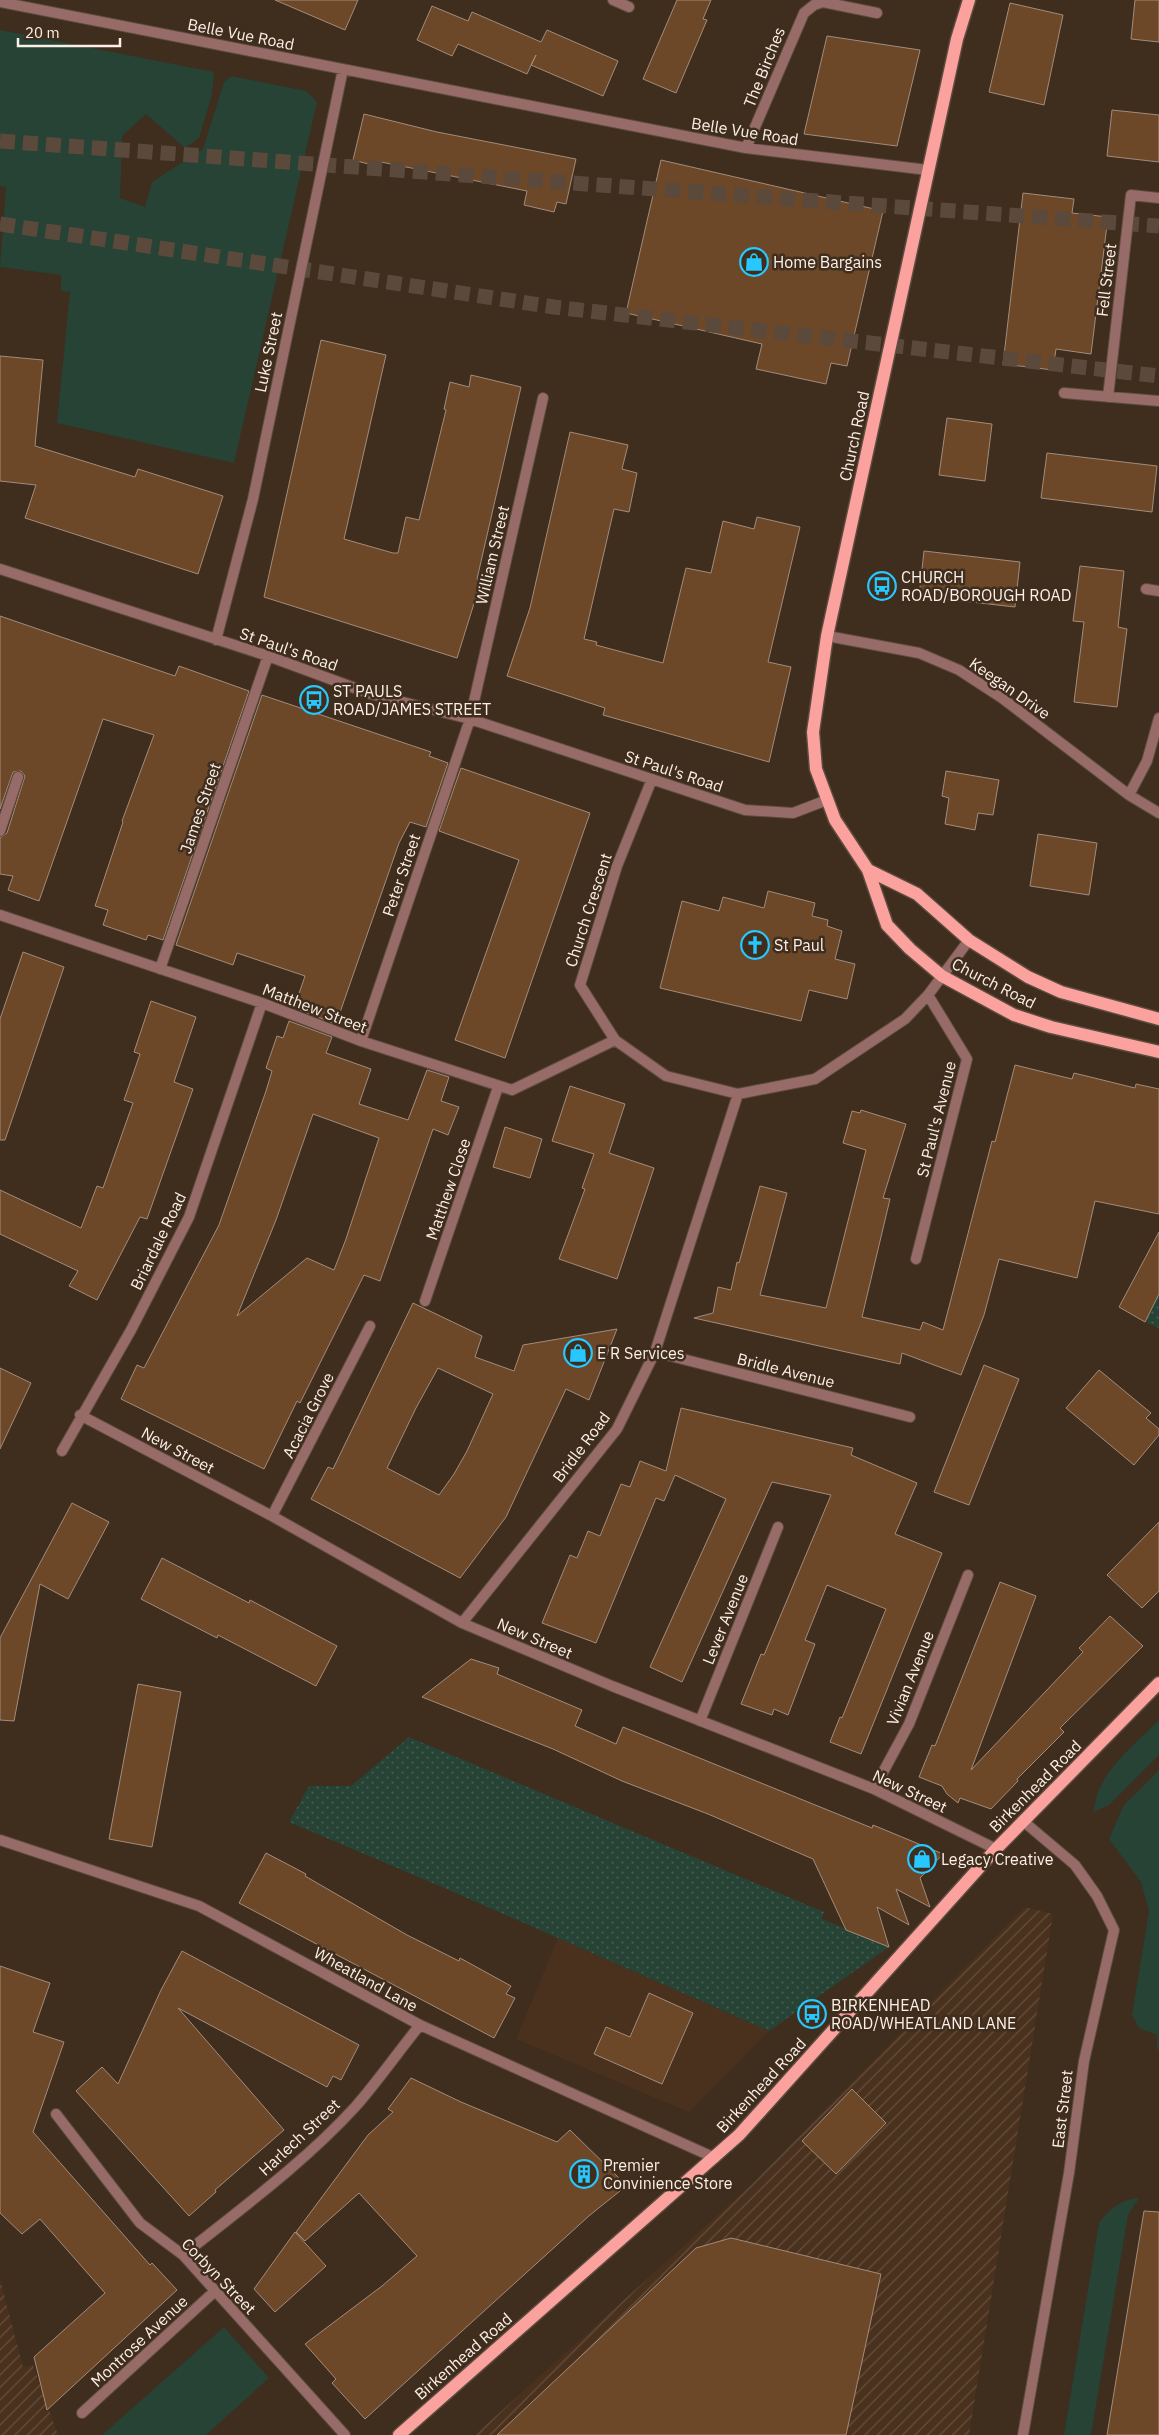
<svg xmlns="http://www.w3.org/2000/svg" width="1159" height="2435" font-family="'IBM Plex Sans',sans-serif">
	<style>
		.built { fill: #49311d }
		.industrial { fill: url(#industrial-furrows) }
		.grass { fill: #264335 }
		.park { fill: url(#park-dots) }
		.building { fill: #6c4829; stroke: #a38c7b; fill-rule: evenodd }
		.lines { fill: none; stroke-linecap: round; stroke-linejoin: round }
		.highway-tunnel { stroke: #5b4a3c; stroke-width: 15; stroke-dasharray: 15 8; stroke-linecap: butt }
		.street-casing { stroke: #5d4c3e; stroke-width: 12 }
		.primary-casing { stroke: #5d4c3e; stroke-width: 15 }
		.street { stroke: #976b68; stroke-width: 10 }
		.primary { stroke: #fca29e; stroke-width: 12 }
		.labels { text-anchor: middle; stroke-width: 5; stroke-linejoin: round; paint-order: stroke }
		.street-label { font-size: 16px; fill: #fcefe6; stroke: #3f2d1e }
		.poi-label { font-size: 16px; fill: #fcefe6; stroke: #3f2d1e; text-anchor: start }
	</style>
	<defs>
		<pattern id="industrial-furrows" width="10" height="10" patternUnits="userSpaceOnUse" patternTransform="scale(1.25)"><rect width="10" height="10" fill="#49311d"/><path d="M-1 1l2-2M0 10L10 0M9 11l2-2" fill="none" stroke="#644f3e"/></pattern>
		<pattern id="park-dots" width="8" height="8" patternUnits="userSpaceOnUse" patternTransform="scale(1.25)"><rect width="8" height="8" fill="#264335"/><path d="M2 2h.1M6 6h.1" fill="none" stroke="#465e52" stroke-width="1.8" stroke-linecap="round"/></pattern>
	</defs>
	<rect width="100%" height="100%" fill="#3f2d1e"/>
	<!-- built -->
	<path class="built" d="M 558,1938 L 769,2031 L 689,2112 L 516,2039 Z"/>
	<!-- industrial -->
	<path class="industrial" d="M 1025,1907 L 1053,1914 L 969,2435 L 475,2435 L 751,2185 Z
		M 0,2279 L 23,2367 L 33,2365 L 58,2435 L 0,2435 Z"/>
	<!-- grass -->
	<path class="grass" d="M 0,30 L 214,72 L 212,95 L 199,138 L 185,148 L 146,114 L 122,136 L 120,198 L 145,207 L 152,182 L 203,149 L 224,82 L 231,76 L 306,91 L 317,102 L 234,463 L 57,423 L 70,292 L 61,291 L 61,275 L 0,267 L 6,187 L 0,186 Z
		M 1159,1720 L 1159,1755 L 1109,1805 L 1094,1812 C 1095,1774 1134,1746 1159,1720 Z
		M 1159,1770 L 1159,2049 L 1157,2049 L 1157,2035 L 1139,2028 L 1132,2015 L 1149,1911 L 1141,1882 L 1109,1839 L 1124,1805 Z
		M 1139,2198 L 1128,2215 L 1091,2435 L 1064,2435 L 1099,2223 C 1109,2209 1121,2199 1139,2198 Z
		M 224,2327 L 269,2378 L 206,2435 L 102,2435 Z"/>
	<!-- park -->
	<path class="park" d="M 1159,1294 L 1159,1328 L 1145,1322 Z
		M 409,1737 L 824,1912 L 822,1919 L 889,1947 L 769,2031 L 449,1890 L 289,1822 L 309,1786 L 351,1786 Z"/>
	<!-- building -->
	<path class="building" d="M 275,0 L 358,0 L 345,30 Z
		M 677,0 L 711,0 L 703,19 L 707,20 L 676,93 L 643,79 Z
		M 1135,0 L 1159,0 L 1159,42 L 1131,39 Z
		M 1010,3 L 1063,15 L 1044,105 L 989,92 Z
		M 432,6 L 468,21 L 472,12 L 541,42 L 547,30 L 618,61 L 603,96 L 531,65 L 536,55 L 527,74 L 458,44 L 452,56 L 417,40 Z
		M 827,36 L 920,50 L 897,146 L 804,134 Z
		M 1112,110 L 1159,115 L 1159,162 L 1107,156 Z
		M 364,114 L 437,132 L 576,159 L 566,204 L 557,202 L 554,212 L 524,205 L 527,191 L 381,162 L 380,167 L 353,160 Z
		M 661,160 L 883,211 L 847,366 L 831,363 L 826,384 L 756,369 L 762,344 L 626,313 Z
		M 1023,193 L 1074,199 L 1072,213 L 1108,217 L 1091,354 L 1056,349 L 1053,370 L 1003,364 Z
		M 321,340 L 386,355 L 344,539 L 393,553 L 398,553 L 406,517 L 419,520 L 446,410 L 444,409 L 450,382 L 469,387 L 471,375 L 521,387 L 477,579 L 481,581 L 457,658 L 264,597 Z
		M 0,356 L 43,360 L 35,446 L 135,477 L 138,469 L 223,496 L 198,574 L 25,518 L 36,485 L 0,481 Z
		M 947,418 L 992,424 L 985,481 L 939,475 Z
		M 570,432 L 628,445 L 622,469 L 637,473 L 629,512 L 614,509 L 584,639 L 597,642 L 596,645 L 663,663 L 686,568 L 711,573 L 723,521 L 754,529 L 757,517 L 800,527 L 768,662 L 791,667 L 769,762 L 603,715 L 605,708 L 507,676 L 530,608 Z
		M 1047,453 L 1157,466 L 1152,512 L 1041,498 Z
		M 924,551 L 1020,562 L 1015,607 L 919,596 Z
		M 1080,566 L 1124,571 L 1118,627 L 1127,629 L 1117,707 L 1074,702 L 1084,622 L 1073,621 Z
		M 0,616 L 175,676 L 179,666 L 249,691 L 163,940 L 148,935 L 146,940 L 103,925 L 108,910 L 95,906 L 123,822 L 122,821 L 154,735 L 103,719 L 39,901 L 8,890 L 13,876 L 0,874 L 0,838 L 7,833 L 25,776 L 21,771 L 13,772 L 0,809 Z
		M 262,695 L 431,752 L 429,756 L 448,763 L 426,827 L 410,822 L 399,843 L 336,1024 L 294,1008 L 305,976 L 237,953 L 233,965 L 176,945 Z
		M 461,768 L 590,813 L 505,1058 L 455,1040 L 519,860 L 439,831 Z
		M 946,771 L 999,780 L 993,815 L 978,813 L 975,830 L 945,824 L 949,798 L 942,796 Z
		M 1038,834 L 1097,843 L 1089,895 L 1030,886 Z
		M 768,891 L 815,903 L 812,916 L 828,920 L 827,926 L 842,931 L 835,959 L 855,964 L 847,999 L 809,990 L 801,1021 L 660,988 L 682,901 L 719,911 L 723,897 L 764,908 Z
		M 23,952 L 64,967 L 5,1140 L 0,1140 L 0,1019 Z
		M 151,1001 L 196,1017 L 174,1082 L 193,1089 L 147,1219 L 140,1217 L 97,1300 L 69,1286 L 78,1271 L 0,1234 L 0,1190 L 81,1228 L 97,1186 L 103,1188 L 133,1103 L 124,1100 L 140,1054 L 134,1052 Z
		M 289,1021 L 332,1037 L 326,1053 L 371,1069 L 359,1104 L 408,1120 L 427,1070 L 449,1077 L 441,1101 L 459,1107 L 448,1135 L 433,1129 L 380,1281 L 364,1275 L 300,1403 L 297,1401 L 264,1469 L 121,1399 L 137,1365 L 144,1368 L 219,1225 L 266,1091 L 272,1071 L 266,1068 L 277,1036 L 283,1038 ZM 313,1114 L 379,1138 L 346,1239 L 334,1270 L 307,1258 L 237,1316 L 276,1220 Z
		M 1015,1065 L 1072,1079 L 1074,1073 L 1135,1088 L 1136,1084 L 1159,1089 L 1159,1214 L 1095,1201 L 1077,1278 L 999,1259 L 984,1315 L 961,1375 L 902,1353 L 900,1364 L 694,1318 L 713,1313 L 718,1287 L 731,1290 L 737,1262 L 739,1263 L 760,1186 L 787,1193 L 760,1295 L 826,1308 L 866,1150 L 843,1143 L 852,1111 L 860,1113 L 861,1110 L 906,1124 L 883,1198 L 890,1199 L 862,1317 L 920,1330 L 923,1322 L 943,1330 L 992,1141 L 995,1142 Z
		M 570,1086 L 625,1104 L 609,1153 L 654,1168 L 617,1279 L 559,1259 L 585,1189 L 582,1188 L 594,1154 L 552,1141 Z
		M 505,1127 L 542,1139 L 530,1178 L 493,1167 Z
		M 1159,1232 L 1159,1294 L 1145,1322 L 1119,1307 Z
		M 413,1303 L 482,1336 L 475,1357 L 514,1371 L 523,1345 L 617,1329 L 589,1400 L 566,1389 L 506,1517 L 460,1578 L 311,1499 L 328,1467 L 333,1469 ZM 438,1368 L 493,1394 L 467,1451 L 454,1474 L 439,1495 L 387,1468 L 416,1408 Z
		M 984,1365 L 1019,1379 L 969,1505 L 934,1492 Z
		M 0,1368 L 31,1383 L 0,1449 Z
		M 1099,1370 L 1151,1413 L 1146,1418 L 1159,1429 L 1159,1435 L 1134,1465 L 1066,1408 Z
		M 681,1408 L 853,1448 L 851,1455 L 917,1483 L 895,1534 L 942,1553 L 861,1754 L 830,1742 L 840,1717 L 842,1718 L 886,1609 L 827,1585 L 805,1640 L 815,1644 L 788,1715 L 774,1709 L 772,1715 L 741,1704 L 761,1654 L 764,1655 L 831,1495 L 772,1482 L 682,1682 L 650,1667 L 726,1499 L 675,1475 L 664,1501 L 656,1498 L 596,1643 L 542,1623 L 570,1555 L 577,1558 L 588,1531 L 600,1536 L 621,1484 L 630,1487 L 640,1461 L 666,1471 Z
		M 72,1503 L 109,1522 L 68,1599 L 40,1584 L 14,1721 L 0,1720 L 0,1638 Z
		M 1159,1522 L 1159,1591 L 1142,1608 L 1107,1575 Z
		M 162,1558 L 249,1603 L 250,1600 L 337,1646 L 316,1686 L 218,1635 L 217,1638 L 141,1599 Z
		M 1000,1582 L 1036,1596 L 971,1770 L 1083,1652 L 1079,1648 L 1110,1616 L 1143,1646 L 1060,1728 L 1064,1732 L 1017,1779 L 1018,1781 L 991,1809 L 960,1798 L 958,1803 L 947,1794 L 942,1786 L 919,1777 L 932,1745 L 935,1746 Z
		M 471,1659 L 499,1668 L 497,1674 L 582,1710 L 575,1726 L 616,1744 L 623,1727 L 872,1828 L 873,1825 L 943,1854 L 920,1878 L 930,1907 L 896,1889 L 909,1925 L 877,1907 L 889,1947 L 846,1930 L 813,1859 L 708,1814 L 622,1781 L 553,1749 L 422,1697 Z
		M 138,1684 L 181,1692 L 152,1847 L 109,1839 Z
		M 266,1853 L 306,1874 L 305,1876 L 407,1935 L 459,1961 L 460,1958 L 511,1986 L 506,1994 L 515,1998 L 494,2038 L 239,1903 Z
		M 182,1951 L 359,2045 L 341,2080 L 333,2076 L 327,2087 L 178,2008 L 284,2130 L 215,2190 L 216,2192 L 189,2216 L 76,2091 L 102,2067 L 118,2084 L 161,1990 Z
		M 0,1966 L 50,1983 L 33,2032 L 64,2042 L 33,2132 L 150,2265 L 152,2263 L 177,2290 L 47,2410 L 34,2357 L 105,2293 L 40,2219 L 22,2234 L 0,2213 Z
		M 649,1993 L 693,2013 L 662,2084 L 594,2054 L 606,2027 L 630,2037 Z
		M 411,2078 L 461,2102 L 557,2142 L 570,2130 L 621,2180 L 620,2191 L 590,2215 L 365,2419 L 332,2383 L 336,2379 L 305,2344 L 382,2286 L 417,2256 L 359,2193 L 305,2241 L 296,2232 L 368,2135 L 393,2112 L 388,2109 Z
		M 852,2089 L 886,2123 L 836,2174 L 802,2141 Z
		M 1144,2211 L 1159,2212 L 1159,2435 L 1107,2435 Z
		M 295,2232 L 326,2266 L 275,2312 L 254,2289 Z
		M 731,2238 L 881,2274 L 846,2435 L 497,2435 L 696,2248 Z"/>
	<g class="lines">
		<!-- highway-tunnel -->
		<path class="highway-tunnel" d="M 0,141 L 1159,226
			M 0,224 L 554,307 L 1159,376"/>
		<defs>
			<path id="street" d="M 613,0 L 629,7
				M 0,2 L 746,148 L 928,170
				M 746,148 L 804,13 L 814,5 L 823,2 L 877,13
				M 1064,393 L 1159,401
				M 1108,397 L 1131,195 L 1159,198
				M 0,569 L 268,656 L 371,694 L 470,719 L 745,810 L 793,813 L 827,800
				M 1146,589 L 1159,591
				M 827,636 L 919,653 L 959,670 L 1002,698 L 1129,795 L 1159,813
				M 216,640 L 253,499 L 343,69
				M 652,779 L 617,866 L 580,985 L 615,1040 L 666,1076 L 738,1094 L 815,1079 L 905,1019 L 928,995 L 969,940
				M 1129,795 L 1147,761 L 1159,718
				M 0,831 L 18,777
				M 0,915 L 262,1003 L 361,1041 L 512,1090 L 615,1040
				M 160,969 L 268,656
				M 361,1041 L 470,719 L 543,398
				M 916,1259 L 967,1059 L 928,995
				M 425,1301 L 498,1087
				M 655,1352 L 910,1417
				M 80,1415 L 272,1516 L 462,1623 L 612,1686 L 874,1789 L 996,1849
				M 62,1451 L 131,1330 L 189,1217 L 262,1003
				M 272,1516 L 370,1326
				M 462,1623 L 617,1429 L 655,1352 L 738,1094
				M 700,1721 L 778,1527
				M 874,1789 L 909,1724 L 968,1575
				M 1023,1821 L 1075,1865 L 1097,1896 L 1114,1930 L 1084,2061 L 1069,2173 L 1023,2435
				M 0,1840 L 199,1906 L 420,2025 L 715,2158
				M 56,2114 L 140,2223 L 183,2255 L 345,2435
				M 183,2255 C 242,2208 305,2162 356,2106 C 378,2081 398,2052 420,2025
				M 82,2413 L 215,2291"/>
			<path id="primary" d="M 969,0 L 957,39 L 827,636 L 813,732 L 816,769 L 835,820 L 868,870 L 887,925 L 910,949 L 942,976 L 1014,1015 L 1051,1027 L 1159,1052
				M 868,870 L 917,894 L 969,940 L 1028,977 L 1061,992 L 1159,1019
				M 399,2435 L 739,2135 L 996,1849 L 1159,1683"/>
		</defs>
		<!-- street casing -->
		<use href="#street" class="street-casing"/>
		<!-- primary casing -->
		<use href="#primary" class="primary-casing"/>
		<!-- street -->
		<use href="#street" class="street"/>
		<!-- primary -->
		<use href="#primary" class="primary"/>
	</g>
	<!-- icons -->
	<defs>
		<symbol id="shop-ring" viewBox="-11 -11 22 22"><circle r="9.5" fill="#3f2d1e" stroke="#27c8ff" stroke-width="1.5"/><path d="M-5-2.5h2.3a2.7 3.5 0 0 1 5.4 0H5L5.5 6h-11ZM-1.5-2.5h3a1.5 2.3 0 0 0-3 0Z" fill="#27c8ff"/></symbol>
		<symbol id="bus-ring" viewBox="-11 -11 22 22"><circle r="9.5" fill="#3f2d1e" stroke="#27c8ff" stroke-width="1.5"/><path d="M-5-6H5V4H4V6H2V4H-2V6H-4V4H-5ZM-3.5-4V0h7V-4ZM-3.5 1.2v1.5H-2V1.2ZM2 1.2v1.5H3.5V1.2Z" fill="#27c8ff"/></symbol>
		<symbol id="church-ring" viewBox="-11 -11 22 22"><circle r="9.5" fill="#3f2d1e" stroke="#27c8ff" stroke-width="1.5"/><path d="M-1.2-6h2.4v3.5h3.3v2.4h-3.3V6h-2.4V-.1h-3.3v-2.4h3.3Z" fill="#27c8ff"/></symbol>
		<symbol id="building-ring" viewBox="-11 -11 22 22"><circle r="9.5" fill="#3f2d1e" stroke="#27c8ff" stroke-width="1.5"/><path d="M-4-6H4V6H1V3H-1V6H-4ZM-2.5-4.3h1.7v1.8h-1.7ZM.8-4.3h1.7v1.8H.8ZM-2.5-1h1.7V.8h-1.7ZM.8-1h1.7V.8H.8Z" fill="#27c8ff"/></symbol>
	</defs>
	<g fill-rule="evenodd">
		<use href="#shop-ring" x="738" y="246" width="32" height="32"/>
		<use href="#bus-ring" x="866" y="570" width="32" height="32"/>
		<use href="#bus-ring" x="298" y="684" width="32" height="32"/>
		<use href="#church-ring" x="739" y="929" width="32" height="32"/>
		<use href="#shop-ring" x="562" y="1337" width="32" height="32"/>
		<use href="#shop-ring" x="906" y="1843" width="32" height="32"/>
		<use href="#bus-ring" x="796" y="1998" width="32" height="32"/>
		<use href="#building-ring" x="568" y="2158" width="32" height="32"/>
	</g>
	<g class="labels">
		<!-- street labels -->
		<g class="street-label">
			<text transform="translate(241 34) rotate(11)" y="6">Belle Vue Road</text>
			<text transform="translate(764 67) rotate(-68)" y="6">The Birches</text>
			<text transform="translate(745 131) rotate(9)" y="6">Belle Vue Road</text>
			<text transform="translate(1106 280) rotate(-83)" y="6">Fell Street</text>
			<text transform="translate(268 352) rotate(-78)" y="6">Luke Street</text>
			<text transform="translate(854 436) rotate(-78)" y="6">Church Road</text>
			<text transform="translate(492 555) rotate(-77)" y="6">William Street</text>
			<text transform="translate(289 649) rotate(19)" y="6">St Paul's Road</text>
			<text transform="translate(1010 688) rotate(35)" y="6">Keegan Drive</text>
			<text transform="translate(674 771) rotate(18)" y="6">St Paul's Road</text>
			<text transform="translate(200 808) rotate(-71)" y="6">James Street</text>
			<text transform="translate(401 875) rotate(-71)" y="6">Peter Street</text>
			<text transform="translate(588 910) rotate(-72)" y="6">Church Crescent</text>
			<text transform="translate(994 983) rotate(27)" y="6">Church Road</text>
			<text transform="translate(315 1008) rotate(21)" y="6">Matthew Street</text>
			<text transform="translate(936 1119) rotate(-76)" y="6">St Paul's Avenue</text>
			<text transform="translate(448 1189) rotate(-71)" y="6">Matthew Close</text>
			<text transform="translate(158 1241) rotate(-64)" y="6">Briardale Road</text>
			<text transform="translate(786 1370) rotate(14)" y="6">Bridle Avenue</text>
			<text transform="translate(308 1415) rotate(-63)" y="6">Acacia Grove</text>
			<text transform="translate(581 1447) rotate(-53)" y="6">Bridle Road</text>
			<text transform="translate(178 1450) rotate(28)" y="6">New Street</text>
			<text transform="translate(725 1619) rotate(-68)" y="6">Lever Avenue</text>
			<text transform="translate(535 1638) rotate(23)" y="6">New Street</text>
			<text transform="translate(910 1678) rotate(-68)" y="6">Vivian Avenue</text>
			<text transform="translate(1035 1786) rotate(-45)" y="6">Birkenhead Road</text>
			<text transform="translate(910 1791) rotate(25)" y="6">New Street</text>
			<text transform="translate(366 1979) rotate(29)" y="6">Wheatland Lane</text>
			<text transform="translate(761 2085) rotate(-47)" y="6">Birkenhead Road</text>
			<text transform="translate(1062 2109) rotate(-83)" y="6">East Street</text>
			<text transform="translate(299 2137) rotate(-43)" y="6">Harlech Street</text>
			<text transform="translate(219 2276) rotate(46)" y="6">Corbyn Street</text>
			<text transform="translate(139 2341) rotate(-43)" y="6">Montrose Avenue</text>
			<text transform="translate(463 2356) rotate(-41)" y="6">Birkenhead Road</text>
		</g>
		<!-- poi labels -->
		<g class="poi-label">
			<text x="773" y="268">Home Bargains</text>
			<text x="901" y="583">CHURCH<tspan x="901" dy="18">ROAD/BOROUGH ROAD</tspan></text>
			<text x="333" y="697">ST PAULS<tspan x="333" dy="18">ROAD/JAMES STREET</tspan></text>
			<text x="774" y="951">St Paul</text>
			<text x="597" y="1359">E R Services</text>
			<text x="941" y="1865">Legacy Creative</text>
			<text x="831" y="2011">BIRKENHEAD<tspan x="831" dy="18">ROAD/WHEATLAND LANE</tspan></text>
			<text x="603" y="2171">Premier<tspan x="603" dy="18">Convinience Store</tspan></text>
		</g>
	</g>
	<!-- scale -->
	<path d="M18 38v8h102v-8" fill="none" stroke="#fcefe6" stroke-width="2.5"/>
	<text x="25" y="38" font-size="15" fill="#fcefe6" stroke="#3f2d1e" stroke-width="4" paint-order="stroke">20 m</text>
</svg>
